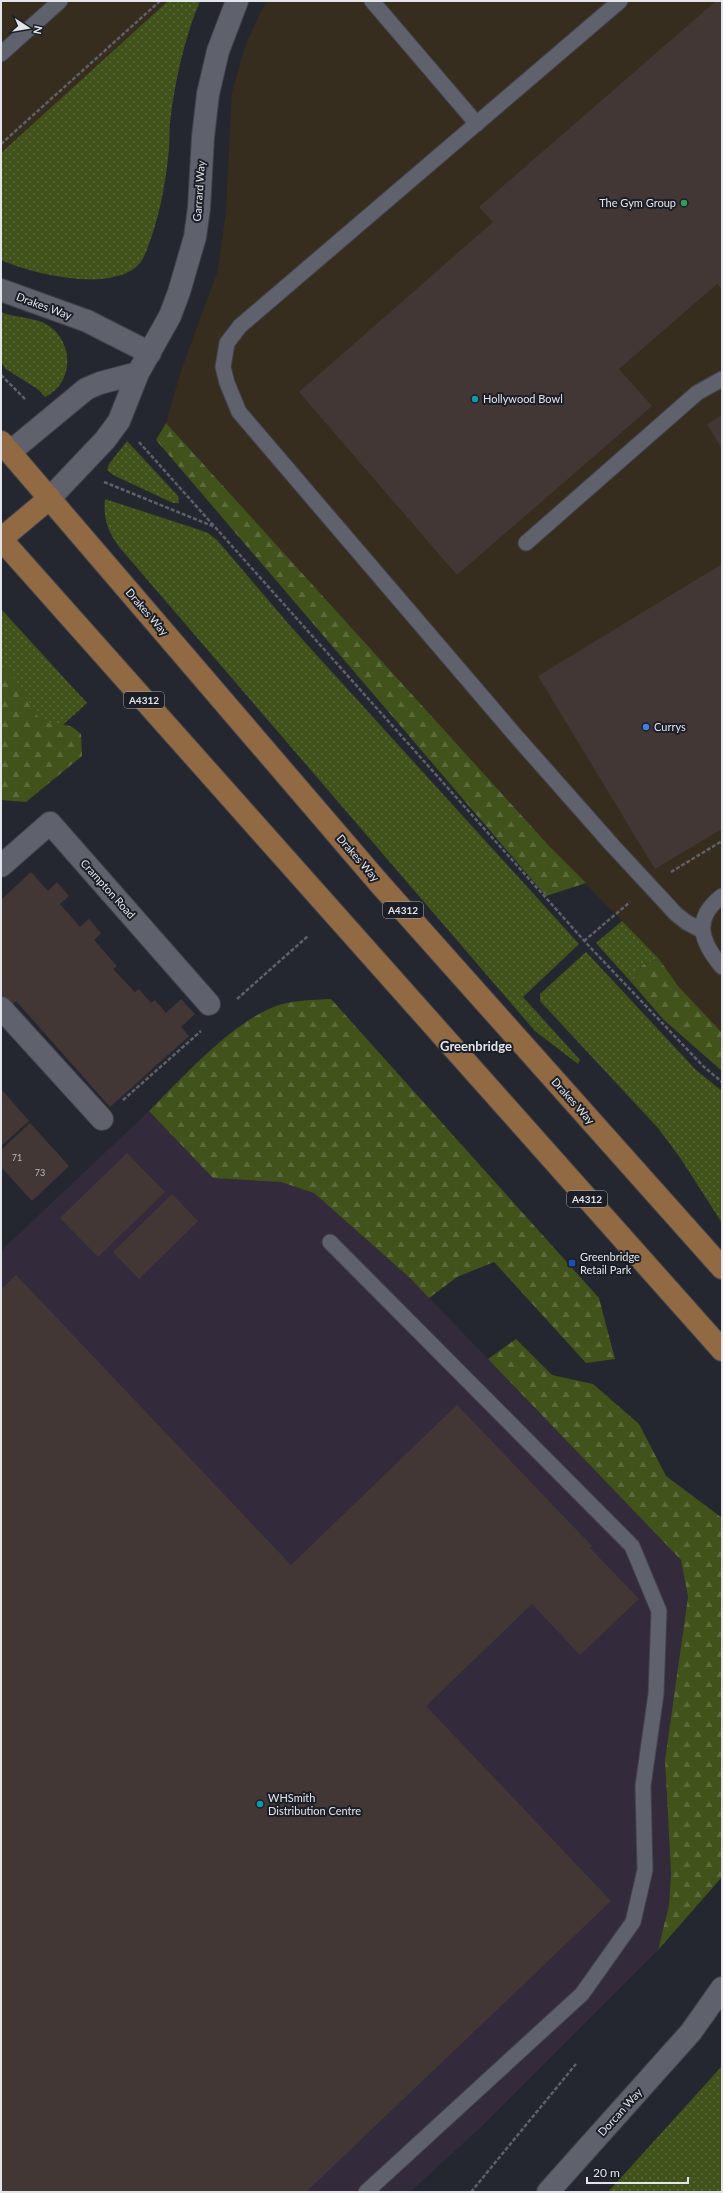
<svg xmlns="http://www.w3.org/2000/svg" width="723" height="2193" font-family="Lato,sans-serif">
	<style>
		.commercial { fill: #372d1e }
		.industrial { fill: #332b3b }
		.grass { fill: url(#grass-dots) }
		.forest { fill: url(#forest-firs) }
		.building { fill: #433735 }
		.lines { fill: none; stroke-linecap: round; stroke-linejoin: round }
		.service-casing { stroke: #41434b; stroke-width: 17 }
		.minor-casing { stroke: #41434b; stroke-width: 24 }
		.secondary-casing { stroke: #41434b; stroke-width: 24 }
		.primary-casing { stroke: #41434b; stroke-width: 24 }
		.path { stroke: #5f6169; stroke-width: 2.5; stroke-dasharray: 4 2; stroke-linecap: butt }
		.service { stroke: #5f616c; stroke-width: 15 }
		.minor { stroke: #5f616c; stroke-width: 22 }
		.secondary { stroke: #5f616c; stroke-width: 22 }
		.primary { stroke: #916942; stroke-width: 22 }
		.leisure-dot { fill: #2e9e5b; stroke: #1c1e26; stroke-width: 1.5 }
		.culture-dot { fill: #0f9aa8; stroke: #1c1e26; stroke-width: 1.5 }
		.shop-dot { fill: #3f7fe0; stroke: #1c1e26; stroke-width: 1.5 }
		.transit-dot { fill: #1a4fb4; stroke: #1c1e26; stroke-width: 1.5 }
		.labels { text-anchor: middle; stroke-width: 4; stroke-linejoin: round; paint-order: stroke }
		.number-label { font-size: 9px; fill: #bbbabe }
		.shield { fill: #1c1e26; stroke: #a7a9b0; stroke-width: 1 }
		.shield-label { font-size: 10px; font-weight: bold; fill: #e3e5eb }
		.street-label { font-size: 11px; fill: #e3e5eb; stroke: #1c1e26 }
		.poi-label { font-size: 11px; fill: #e3e5eb; stroke: #1c1e26; text-anchor: start }
		.quarter-label { font-size: 13px; font-weight: bold; fill: #e3e5eb; stroke: #1c1e26 }
	</style>
	<defs>
		<pattern id="grass-dots" width="8" height="8" patternUnits="userSpaceOnUse"><rect width="8" height="8" fill="#41521b"/><path d="M2 2h.1M6 6h.1" fill="none" stroke="#5c6b3c" stroke-width="1.8" stroke-linecap="round"/></pattern>
		<pattern id="forest-firs" width="22" height="20" patternUnits="userSpaceOnUse"><rect width="22" height="20" fill="#41521b"/><path d="M5 1l3.5 6h-7zM16 11l3.5 6h-7z" fill="#5c6b3c"/></pattern>
	</defs>
	<rect width="100%" height="100%" fill="#252730"/>
	<!-- commercial -->
	<path class="commercial" d="M 1,1 L 168,1 L 1,153 Z
		M 266,1 L 722,1 L 722,1071 L 664,1020 L 632,983 L 659,959 L 551,848 L 166,423 L 181,371 L 218,270 L 226,211 L 232,92 L 246,44 Z"/>
	<!-- industrial -->
	<path class="industrial" d="M 149,1111 L 213,1178 L 281,1182 L 314,1193 L 410,1278 L 681,1560 L 688,1597 L 665,1760 L 671,1873 L 669,1905 L 658,1950 L 481,2127 L 410,2192 L 1,2192 L 1,1251 Z"/>
	<!-- grass -->
	<path class="grass" d="M 168,1 L 200,1 C 184,39 175,81 170,122 C 169,134 170,146 168,158 C 165,185 160,213 151,238 C 148,246 145,257 140,263 C 113,294 33,274 1,260 L 1,153 Z
		M 1,312 C 15,318 36,317 49,326 C 74,343 74,383 45,397 L 39,390 L 6,369 L 2,364 Z
		M 127,441 L 178,496 L 179,503 L 173,503 L 113,475 L 107,470 L 109,464 Z
		M 105,499 L 194,528 L 208,533 L 217,540 L 292,628 L 579,944 L 523,997 L 580,1060 L 578,1064 L 535,1031 L 120,548 C 108,532 103,519 105,499 Z
		M 1,609 L 87,703 L 1,781 Z
		M 622,921 L 659,959 L 642,965 L 632,983 L 596,943 Z
		M 586,952 L 696,1070 L 722,1091 L 722,1223 L 681,1159 L 658,1128 L 540,1001 L 540,994 Z
		M 722,2066 L 722,2192 L 608,2192 Z"/>
	<!-- forest -->
	<path class="forest" d="M 166,423 L 551,848 L 586,883 L 546,896 L 156,440 Z
		M 1,665 C 23,680 26,708 42,720 C 56,730 64,717 81,734 L 82,756 L 26,802 L 1,800 Z
		M 659,959 L 678,986 L 722,1033 L 722,1071 L 664,1020 L 632,983 L 642,965 Z
		M 331,999 L 599,1298 L 615,1359 L 586,1363 L 494,1262 L 457,1277 L 429,1298 L 410,1278 L 314,1193 L 281,1182 L 213,1178 L 149,1111 C 182,1078 235,1019 279,1005 C 296,1000 314,1000 331,999 Z
		M 516,1339 L 552,1375 L 593,1384 L 639,1424 L 666,1476 L 722,1518 L 722,1877 L 658,1950 L 669,1905 L 671,1873 L 665,1760 L 688,1597 L 681,1560 L 488,1359 Z"/>
	<!-- building -->
	<path class="building" d="M 716,1 L 722,1 L 722,290 L 717,284 L 619,369 L 652,406 L 457,575 L 299,392 L 493,222 L 479,207 Z
		M 722,415 L 722,449 L 707,424 Z
		M 722,564 L 722,829 L 655,869 L 538,676 Z
		M 31,872 L 48,891 L 57,882 L 69,896 L 60,904 L 80,927 L 89,919 L 101,933 L 94,940 L 117,966 L 113,969 L 135,992 L 139,989 L 151,1003 L 155,1000 L 166,1013 L 181,999 L 195,1014 L 181,1027 L 189,1036 L 110,1107 L 16,1001 L 10,1006 L 1,996 L 1,900 Z
		M 1,1089 L 29,1121 L 1,1146 Z
		M 30,1123 L 69,1166 L 32,1201 L 1,1167 L 1,1150 Z
		M 127,1153 L 165,1192 L 98,1257 L 60,1218 Z
		M 172,1194 L 198,1221 L 139,1279 L 113,1252 Z
		M 16,1275 L 291,1565 L 457,1405 L 592,1546 L 590,1548 L 639,1599 L 580,1655 L 532,1604 L 426,1706 L 611,1901 L 306,2192 L 1,2192 L 1,1289 Z"/>
	<g class="lines">
		<defs>
			<path id="service" d="M 372,1 L 477,124
				M 620,1 L 240,326 L 227,343 L 223,367 L 227,383 L 239,412 L 515,735 L 613,846 L 676,914 L 686,922 L 703,931
				M 1,54 L 60,1
				M 526,543 L 697,393 L 722,379
				M 722,896 C 692,919 701,942 722,967
				M 330,1242 L 632,1546 L 659,1611 L 656,1694 L 643,1786 L 645,1870 L 633,1922 L 582,1994 L 366,2192"/>
			<path id="minor" d="M 1,290 L 87,321 L 150,353
				M 10,452 L 86,389 L 100,383 L 138,373
				M 50,498 L 105,440 L 119,421 L 138,373 L 170,316 L 179,292 L 195,237 L 199,208 L 203,137 L 208,94 L 218,51 L 237,1
				M 1,866 L 50,823 L 209,1004
				M 1,1008 L 102,1119"/>
			<path id="secondary" d="M 548,2192 L 691,2032 L 722,1988"/>
			<path id="primary" d="M 1,442 L 379,883 L 722,1268
				M 1,539 L 722,1350
				M 1,539 L 50,498"/>
		</defs>
		<!-- service casing -->
		<use href="#service" class="service-casing"/>
		<!-- minor casing -->
		<use href="#minor" class="minor-casing"/>
		<!-- secondary casing -->
		<use href="#secondary" class="secondary-casing"/>
		<!-- primary casing -->
		<use href="#primary" class="primary-casing"/>
		<!-- path -->
		<path class="path" d="M 1,144 L 160,1
			M 1,375 L 26,400
			M 139,442 L 214,526
			M 104,482 L 215,527 L 588,945 L 703,1066 L 722,1082
			M 671,872 L 722,841
			M 584,941 L 630,902
			M 237,999 L 308,936
			M 123,1100 L 201,1031
			M 471,2192 L 576,2064"/>
		<!-- service -->
		<use href="#service" class="service"/>
		<!-- minor -->
		<use href="#minor" class="minor"/>
		<!-- secondary -->
		<use href="#secondary" class="secondary"/>
		<!-- primary -->
		<use href="#primary" class="primary"/>
	</g>
	<!-- markers -->
	<circle class="leisure-dot" cx="684" cy="203" r="4"/>
	<g class="culture-dot">
		<circle cx="475" cy="399" r="4"/>
		<circle cx="260" cy="1804" r="4"/>
	</g>
	<circle class="shop-dot" cx="646" cy="727" r="4"/>
	<rect class="transit-dot" x="568" y="1259" width="8" height="8" rx="2"/>
	<g class="labels">
		<!-- number labels -->
		<g class="number-label">
			<text x="17" y="1161">71</text>
			<text x="40" y="1176">73</text>
		</g>
		<!-- shield labels -->
		<g class="shield">
			<rect x="124" y="692" width="40" height="16" rx="3"/>
			<rect x="383" y="902" width="40" height="16" rx="3"/>
			<rect x="567" y="1191" width="40" height="16" rx="3"/>
		</g>
		<g class="shield-label">
			<text x="144" y="704">A4312</text>
			<text x="403" y="914">A4312</text>
			<text x="587" y="1203">A4312</text>
		</g>
		<!-- street labels -->
		<g class="street-label">
			<text transform="translate(199 191) rotate(-86)" y="4">Garrard Way</text>
			<text transform="translate(44 306) rotate(20)" y="4">Drakes Way</text>
			<text transform="translate(147 612) rotate(49)" y="4">Drakes Way</text>
			<text transform="translate(358 858) rotate(49)" y="4">Drakes Way</text>
			<text transform="translate(108 889) rotate(48)" y="4">Crampton Road</text>
			<text transform="translate(573 1101) rotate(48)" y="4">Drakes Way</text>
			<text transform="translate(620 2112) rotate(-48)" y="4">Dorcan Way</text>
		</g>
		<!-- poi labels -->
		<g class="poi-label">
			<text x="676" y="207" text-anchor="end">The Gym Group</text>
			<text x="483" y="403">Hollywood Bowl</text>
			<text x="654" y="731">Currys</text>
			<text x="580" y="1261">Greenbridge<tspan x="580" dy="13">Retail Park</tspan></text>
			<text x="268" y="1802">WHSmith<tspan x="268" dy="13">Distribution Centre</tspan></text>
		</g>
		<!-- quarter labels -->
		<g class="quarter-label">
			<text x="476" y="1051">Greenbridge</text>
		</g>
	</g>
	<!-- border -->
	<rect width="723" height="2193" fill="none" stroke="#e3e5eb" stroke-width="4"/>
	<!-- north arrow -->
	<g transform="translate(28 28) rotate(102)" stroke="#1c1e26" stroke-width="3" paint-order="stroke">
	<path d="M0-3L7 15L0 10L-7 15Z" fill="#e3e5eb"/>
	<text y="-6" font-size="11" font-weight="bold" text-anchor="middle" fill="#e3e5eb">N</text>
	</g>
	<!-- scale -->
	<path d="M587 2177v6h101v-6" fill="none" stroke="#e3e5eb" stroke-width="2"/>
	<text x="593" y="2177" font-size="12" fill="#e3e5eb" stroke="#1c1e26" stroke-width="3" paint-order="stroke">20 m</text>
</svg>
